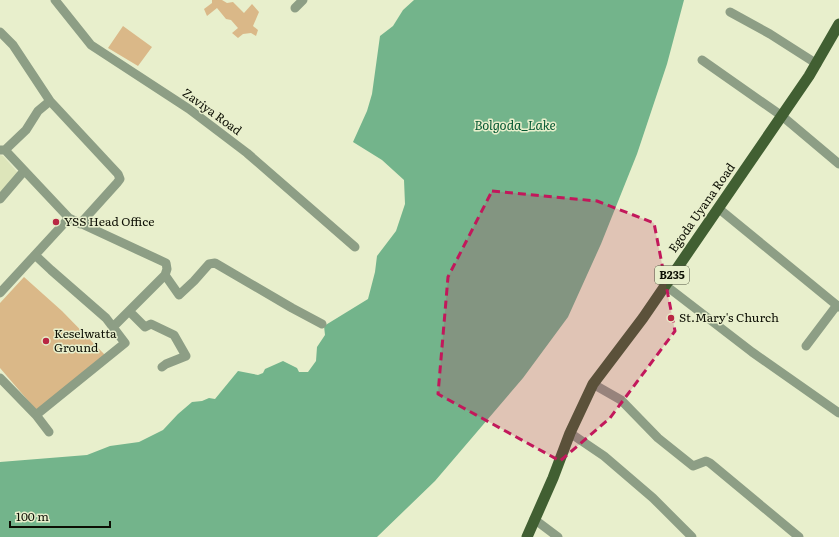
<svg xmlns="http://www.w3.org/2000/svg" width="839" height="537" font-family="Literata,serif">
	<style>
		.built { fill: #dde5ba }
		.green { fill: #dab888 }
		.water { fill: #73b48b }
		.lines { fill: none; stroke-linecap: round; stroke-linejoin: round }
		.minor { stroke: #8d9e85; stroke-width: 9 }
		.major { stroke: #415f32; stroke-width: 11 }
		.marked { fill: #c2185b; fill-opacity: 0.2; stroke: #c2185b; stroke-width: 3; stroke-dasharray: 8 5; stroke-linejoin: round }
		.poi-dot { fill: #b92743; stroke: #e8efcc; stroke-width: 1.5 }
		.labels { text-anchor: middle; stroke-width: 3; stroke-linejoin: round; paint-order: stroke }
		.shield { fill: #e8efcc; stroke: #4f5240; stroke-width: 1 }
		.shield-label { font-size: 11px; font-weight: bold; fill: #0d0f04 }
		.street-label { font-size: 12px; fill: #0d0f04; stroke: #e8efcc }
		.poi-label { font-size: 12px; fill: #0d0f04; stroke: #e8efcc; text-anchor: start }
		.water-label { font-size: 13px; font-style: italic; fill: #055832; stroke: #e8efcc }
	</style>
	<rect width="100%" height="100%" fill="#e8efcc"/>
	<!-- built -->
	<path class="built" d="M 0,155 L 3,156 L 19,174 L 0,195 Z"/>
	<!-- green -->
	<path class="green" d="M 212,0 L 222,0 L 227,3 L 233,2 L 244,13 L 252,4 L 259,12 L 253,26 L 258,30 L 256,36 L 251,33 L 243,34 L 238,38 L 232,33 L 238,28 L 231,20 L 226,19 L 217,8 L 207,16 L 204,9 L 212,3 Z
		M 123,26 L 152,47 L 138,66 L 108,48 Z
		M 24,277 L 62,311 L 105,355 L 37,411 L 0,368 L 0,303 Z"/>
	<!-- water -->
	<path class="water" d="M 414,0 L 684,0 L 667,64 L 637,154 L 601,244 L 568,317 L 523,378 L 435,481 L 377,537 L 0,537 L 0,462 L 87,455 L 110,446 L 139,442 L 163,430 L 178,414 L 192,402 L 202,401 L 209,398 L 215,399 L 238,371 L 258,375 L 263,373 L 265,369 L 283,361 L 297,368 L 299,372 L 308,372 L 316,361 L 317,347 L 325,335 L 324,326 L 368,299 L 375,272 L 377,256 L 396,231 L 405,204 L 404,180 L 382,160 L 353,142 L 367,111 L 372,94 L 380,36 L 393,26 L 403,10 Z"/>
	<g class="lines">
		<!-- minor -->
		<path class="minor" d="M 55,0 L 91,45 L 189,109 L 247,153 L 355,247
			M 295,8 L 303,0
			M 730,12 L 770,34 L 817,64
			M 0,32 L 13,45 L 50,101 L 118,174 L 120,179 L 117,183 L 80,224
			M 702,60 L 782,116 L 839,164
			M 0,150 L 5,150 L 69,218 L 166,263 L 167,269 L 165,275 L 179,295 L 194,281 L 209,264 L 215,263 L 292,308 L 322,324
			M 5,150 L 26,130 L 38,111 L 50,101
			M 0,199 L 24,171
			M 718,208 L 839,307
			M 35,255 L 51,270 L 106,318 L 125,343 L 36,415
			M 665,285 L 752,352 L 839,413
			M 0,293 L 69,218
			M 129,311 L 145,327 L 151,324 L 174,335 L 186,356 L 166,364 L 162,367
			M 113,327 L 165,275
			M 806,346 L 837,305
			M 0,378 L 36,415 L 49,432
			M 593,384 L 621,400 L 658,438 L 693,466 L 706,461 L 710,463 L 799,537
			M 570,433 L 604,456 L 653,498 L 692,537
			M 534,519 L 558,537"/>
		<!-- major -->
		<path class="major" d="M 527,537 L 553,478 L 570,433 L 593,384 L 643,318 L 809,76 L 839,24"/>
	</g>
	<!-- marked area -->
	<path class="marked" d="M 492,191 L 597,201 L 654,223 L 675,331 L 610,418 L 560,461 L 438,394 L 448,277 Z"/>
	<!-- markers -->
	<g class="poi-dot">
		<circle cx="56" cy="222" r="4"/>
		<circle cx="671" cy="318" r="4"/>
		<circle cx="46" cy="341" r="4"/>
	</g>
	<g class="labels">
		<!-- shield labels -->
		<rect class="shield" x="655" y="266" width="34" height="18" rx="3"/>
		<g class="shield-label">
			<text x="672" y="279">B235</text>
		</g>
		<!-- street labels -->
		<g class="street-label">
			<text transform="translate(212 112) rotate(36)" y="4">Zaviya Road</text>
			<text transform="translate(702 208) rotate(-55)" y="4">Egoda Uyana Road</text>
		</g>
		<!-- poi labels -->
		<g class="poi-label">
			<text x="64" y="226">YSS Head Office</text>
			<text x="679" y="322">St.Mary's Church</text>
			<text x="54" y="338">Keselwatta<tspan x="54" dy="14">Ground</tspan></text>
		</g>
		<!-- water labels -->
		<g class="water-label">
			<text x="515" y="130">Bolgoda_Lake</text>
		</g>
	</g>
	<!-- scale -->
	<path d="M10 521v6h100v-6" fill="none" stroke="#0d0f04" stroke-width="2"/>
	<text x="16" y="521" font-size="12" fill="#0d0f04" stroke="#e8efcc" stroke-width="3" paint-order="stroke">100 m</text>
</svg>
